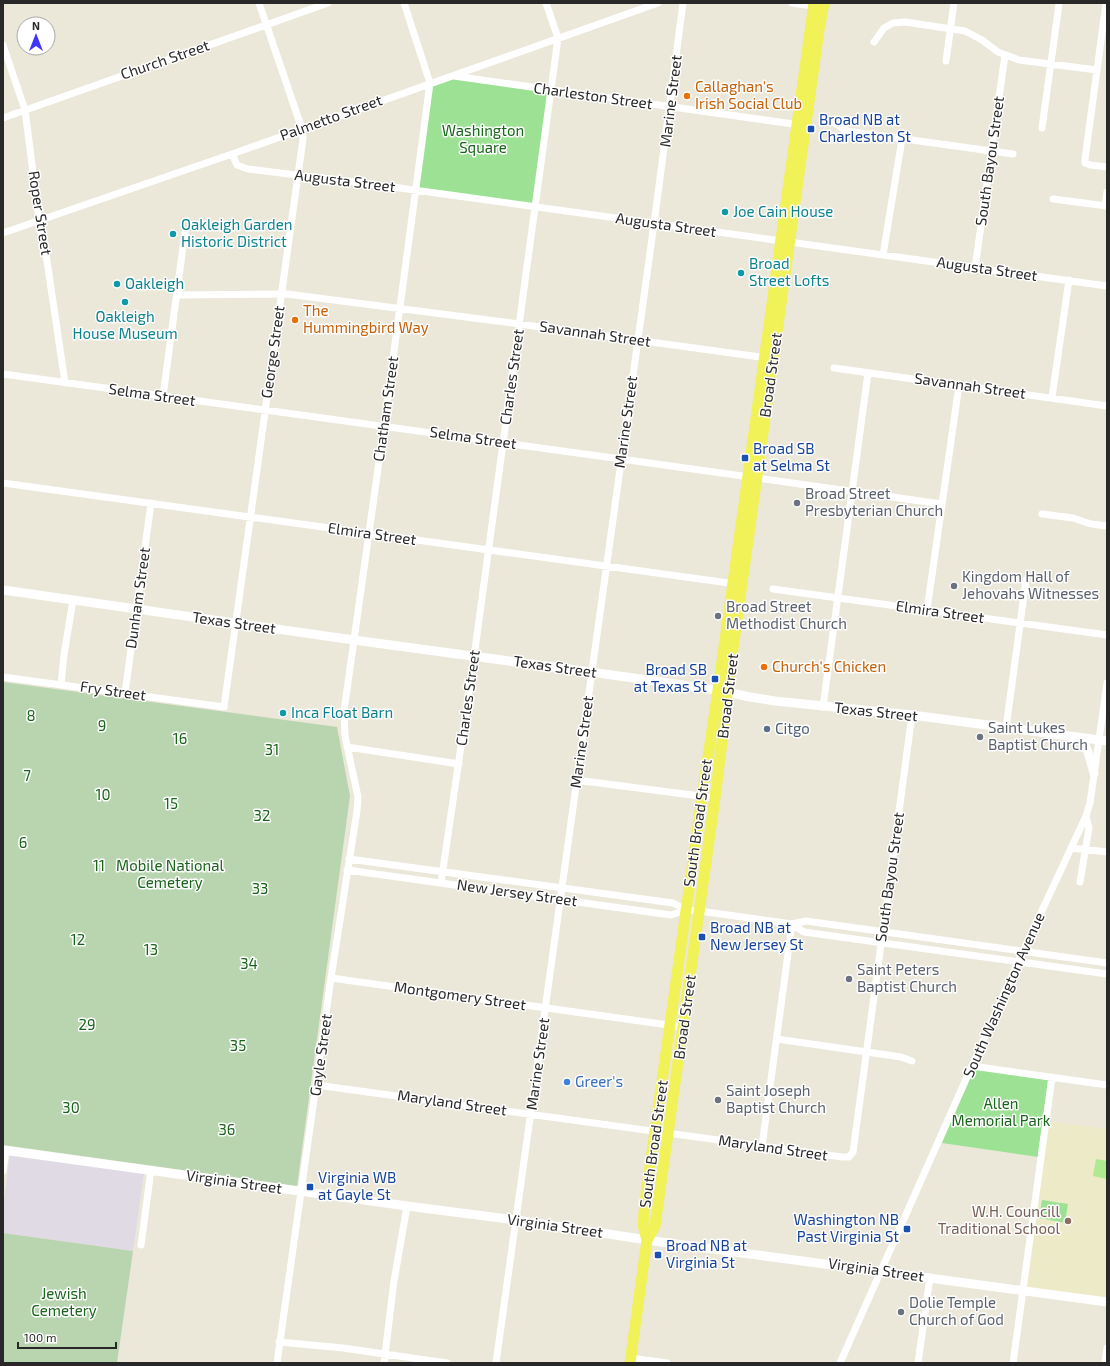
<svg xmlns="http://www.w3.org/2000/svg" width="1110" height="1366" font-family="'Exo 2',sans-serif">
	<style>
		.industrial { fill: #dfdae3 }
		.education { fill: #edeac8 }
		.green { fill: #9de294 }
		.cemetery { fill: #b9d5b0 }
		.pitch { fill: #aeea90 }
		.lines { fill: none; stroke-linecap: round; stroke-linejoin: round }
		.minor { stroke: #fff; stroke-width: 7 }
		.tertiary { stroke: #fff; stroke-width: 9 }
		.primary { stroke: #f1f158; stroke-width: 11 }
		.food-dot { fill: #e8710a; stroke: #fff; stroke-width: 1.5 }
		.transit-dot { fill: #1a4fb4; stroke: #fff; stroke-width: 1.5 }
		.culture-dot { fill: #0f9aa8; stroke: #fff; stroke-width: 1.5 }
		.worship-dot { fill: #6b7280; stroke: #fff; stroke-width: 1.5 }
		.service-dot { fill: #5c6f8a; stroke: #fff; stroke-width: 1.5 }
		.shop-dot { fill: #3f7fe0; stroke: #fff; stroke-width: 1.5 }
		.education-dot { fill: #8d6e63; stroke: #fff; stroke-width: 1.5 }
		.labels { text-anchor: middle; stroke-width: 3; stroke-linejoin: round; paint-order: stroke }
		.street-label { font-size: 15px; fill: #282828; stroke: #fff }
		.food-label { font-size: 15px; fill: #c56008; stroke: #fff; text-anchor: start }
		.transit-label { font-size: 15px; fill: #164399; stroke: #fff; text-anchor: start }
		.park-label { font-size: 15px; fill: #19641b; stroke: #fff }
		.culture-label { font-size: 15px; fill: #0d838f; stroke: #fff; text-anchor: start }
		.worship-label { font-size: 15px; fill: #5b616d; stroke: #fff; text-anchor: start }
		.service-label { font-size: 15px; fill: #4e5e75; stroke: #fff; text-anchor: start }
		.shop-label { font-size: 15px; fill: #366cbe; stroke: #fff; text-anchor: start }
		.education-label { font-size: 15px; fill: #785e54; stroke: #fff; text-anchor: end }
	</style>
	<rect width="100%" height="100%" fill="#ebe7d9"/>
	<!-- industrial -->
	<path class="industrial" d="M 10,1154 L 144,1172 L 133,1251 L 3,1233 L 3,1208 Z"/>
	<!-- education -->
	<path class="education" d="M 1043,1121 L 1107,1129 L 1107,1299 L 1021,1286 Z"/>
	<!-- green -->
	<path class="green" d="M 452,75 L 551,90 L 535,207 L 416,190 L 430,83 Z
		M 974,1069 L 1048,1080 L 1038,1157 L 942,1143 Z
		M 1042,1200 L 1068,1204 L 1065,1223 L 1039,1218 Z"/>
	<!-- cemetery -->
	<path class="cemetery" d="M 3,682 L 337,727 L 350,796 L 297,1186 L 3,1145 Z
		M 3,1233 L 133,1251 L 117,1363 L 3,1363 Z"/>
	<!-- pitch -->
	<path class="pitch" d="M 1096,1159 L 1107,1161 L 1107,1179 L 1093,1176 Z"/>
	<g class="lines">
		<!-- minor -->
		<path class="minor" d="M 792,3 L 813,6
			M 1106,3 L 1085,159 L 1085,163 L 1090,165 L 1107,167
			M 874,42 L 884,28 L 893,23 L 905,22 L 965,31 L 982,40 L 998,52 L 1019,60 L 1097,70
			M 3,45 L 25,110 L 40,227 L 47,261 L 65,383
			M 946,61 L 954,3
			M 454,76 L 800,125
			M 3,118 L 328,3
			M 833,122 L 847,131 L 1013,154
			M 1042,128 L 1059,4
			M 232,154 L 237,165 L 248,169 L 371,184 L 1107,286
			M 1053,199 L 1107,206
			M 1105,206 L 1107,192
			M 3,233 L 232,154 L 658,3
			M 883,255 L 902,139
			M 975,268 L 1005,55
			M 177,295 L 287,294 L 519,324 L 767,358
			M 834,368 L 1107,406
			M 3,374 L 628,460 L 942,504
			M 163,396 L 185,232
			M 1052,397 L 1069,280
			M 3,483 L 736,584
			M 1042,514 L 1073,518 L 1091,524 L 1107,526
			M 773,589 L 1107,635
			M 927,610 L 959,385
			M 3,677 L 224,707 L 303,139 L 302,129 L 259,3
			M 61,684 L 64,655 L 73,600
			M 125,693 L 151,503
			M 823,707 L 868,373
			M 1006,728 L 1026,580
			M 347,747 L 459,764
			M 576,780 L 715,798
			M 1071,848 L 1107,852
			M 349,859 L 673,903 L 686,910 L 699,911 L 792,924 L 806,921 L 1107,963
			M 347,870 L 671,915 L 686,910
			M 1080,882 L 1089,828 L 1086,816
			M 441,883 L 474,657 L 558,38 L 546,3
			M 792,924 L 804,932 L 1107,974
			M 331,978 L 683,1027
			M 777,1039 L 901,1057 L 912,1061
			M 972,1066 L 1107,1085
			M 316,1085 L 842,1157 L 849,1157 L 853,1152 L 912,715
			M 762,1146 L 792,924
			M 3,1171 L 6,1150
			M 141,1245 L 151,1170
			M 279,1342 L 343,1348 L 447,1363
			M 630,1358 L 667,1363
			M 277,1363 L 331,978 L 357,811 L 358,797 L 345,736 L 344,711 L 384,426 L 430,83 L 404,3
			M 384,1363 L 394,1281 L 407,1206
			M 496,1363 L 654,224 L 683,3
			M 840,1363 L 1018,962 L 1086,816 L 1090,803 L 1107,683
			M 918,1363 L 930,1277
			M 1013,1363 L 1052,1077
			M 1105,1363 L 1107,1348"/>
		<!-- tertiary -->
		<path class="tertiary" d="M 3,590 L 361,641 L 598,673 L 718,690 L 750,697 L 775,701 L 912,715 L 1107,741
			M 1075,737 L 1085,745 L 1088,752 L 1094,773
			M 3,1150 L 407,1206 L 516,1220 L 661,1242 L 1107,1302"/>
		<!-- primary -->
		<path class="primary" d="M 647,1240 L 643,1225 L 645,1202 L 702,797 L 718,690 L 814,3
			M 630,1363 L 647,1240 L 655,1226 L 715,798 L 726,710 L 727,692 L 742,584 L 819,30 L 824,3"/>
	</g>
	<!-- markers -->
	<g class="food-dot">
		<circle cx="687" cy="96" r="4"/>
		<circle cx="295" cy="320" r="4"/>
		<circle cx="764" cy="667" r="4"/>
	</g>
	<g class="transit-dot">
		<rect x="807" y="125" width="8" height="8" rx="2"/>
		<rect x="741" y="454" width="8" height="8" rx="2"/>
		<rect x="711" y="675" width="8" height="8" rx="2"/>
		<rect x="698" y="933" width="8" height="8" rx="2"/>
		<rect x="306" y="1183" width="8" height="8" rx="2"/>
		<rect x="903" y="1225" width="8" height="8" rx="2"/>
		<rect x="654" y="1251" width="8" height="8" rx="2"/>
	</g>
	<g class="culture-dot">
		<circle cx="725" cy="212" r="4"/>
		<circle cx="173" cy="234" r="4"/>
		<circle cx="741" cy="273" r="4"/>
		<circle cx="117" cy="284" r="4"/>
		<circle cx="125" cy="302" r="4"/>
		<circle cx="283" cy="713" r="4"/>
	</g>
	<g class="worship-dot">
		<circle cx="797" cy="503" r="4"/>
		<circle cx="954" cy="586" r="4"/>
		<circle cx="718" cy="616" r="4"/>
		<circle cx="980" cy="737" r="4"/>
		<circle cx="849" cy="979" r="4"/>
		<circle cx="718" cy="1100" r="4"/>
		<circle cx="901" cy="1312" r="4"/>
	</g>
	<circle class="service-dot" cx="767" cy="729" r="4"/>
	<circle class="shop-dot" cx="567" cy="1082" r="4"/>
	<circle class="education-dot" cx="1068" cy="1221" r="4"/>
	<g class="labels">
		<!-- street labels -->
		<g class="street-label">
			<text transform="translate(165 60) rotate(-19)" y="5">Church Street</text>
			<text transform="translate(593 96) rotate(8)" y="5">Charleston Street</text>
			<text transform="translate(671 101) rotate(-83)" y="5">Marine Street</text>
			<text transform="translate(331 118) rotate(-20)" y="5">Palmetto Street</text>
			<text transform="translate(990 161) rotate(-82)" y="5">South Bayou Street</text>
			<text transform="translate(345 181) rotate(7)" y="5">Augusta Street</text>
			<text transform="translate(40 213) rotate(81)" y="5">Roper Street</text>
			<text transform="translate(666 225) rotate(8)" y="5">Augusta Street</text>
			<text transform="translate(987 269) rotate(8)" y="5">Augusta Street</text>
			<text transform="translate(595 334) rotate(8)" y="5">Savannah Street</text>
			<text transform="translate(273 352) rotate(-82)" y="5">George Street</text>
			<text transform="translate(771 375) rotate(-82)" y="5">Broad Street</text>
			<text transform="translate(512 377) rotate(-82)" y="5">Charles Street</text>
			<text transform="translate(970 386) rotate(8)" y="5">Savannah Street</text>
			<text transform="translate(152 395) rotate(8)" y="5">Selma Street</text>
			<text transform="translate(386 409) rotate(-82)" y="5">Chatham Street</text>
			<text transform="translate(626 422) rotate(-82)" y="5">Marine Street</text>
			<text transform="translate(473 438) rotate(8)" y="5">Selma Street</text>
			<text transform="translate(372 534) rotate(8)" y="5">Elmira Street</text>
			<text transform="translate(138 598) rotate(-82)" y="5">Dunham Street</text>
			<text transform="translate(940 612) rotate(8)" y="5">Elmira Street</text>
			<text transform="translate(234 623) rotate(8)" y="5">Texas Street</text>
			<text transform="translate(555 667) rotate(8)" y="5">Texas Street</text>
			<text transform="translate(113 691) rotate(8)" y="5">Fry Street</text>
			<text transform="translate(728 696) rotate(-83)" y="5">Broad Street</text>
			<text transform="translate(468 698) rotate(-82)" y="5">Charles Street</text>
			<text transform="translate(876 712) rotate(6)" y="5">Texas Street</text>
			<text transform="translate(582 742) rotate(-82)" y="5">Marine Street</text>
			<text transform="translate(698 823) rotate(-82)" y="5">South Broad Street</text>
			<text transform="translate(890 877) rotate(-82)" y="5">South Bayou Street</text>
			<text transform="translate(517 893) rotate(8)" y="5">New Jersey Street</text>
			<text transform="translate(1004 995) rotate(-66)" y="5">South Washington Avenue</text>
			<text transform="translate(460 996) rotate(8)" y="5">Montgomery Street</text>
			<text transform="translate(685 1017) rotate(-82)" y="5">Broad Street</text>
			<text transform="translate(321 1055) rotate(-82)" y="5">Gayle Street</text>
			<text transform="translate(538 1064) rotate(-82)" y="5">Marine Street</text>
			<text transform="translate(452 1103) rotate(8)" y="5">Maryland Street</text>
			<text transform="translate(654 1144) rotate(-82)" y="5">South Broad Street</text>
			<text transform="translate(773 1148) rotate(8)" y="5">Maryland Street</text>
			<text transform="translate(234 1182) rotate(8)" y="5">Virginia Street</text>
			<text transform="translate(555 1226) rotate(8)" y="5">Virginia Street</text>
			<text transform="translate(876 1270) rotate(8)" y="5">Virginia Street</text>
		</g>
		<!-- food labels -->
		<g class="food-label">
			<text x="695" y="92">Callaghan's<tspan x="695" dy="17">Irish Social Club</tspan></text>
			<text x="303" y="316">The<tspan x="303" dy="17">Hummingbird Way</tspan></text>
			<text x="772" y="672">Church's Chicken</text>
		</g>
		<!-- transit labels -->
		<g class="transit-label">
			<text x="819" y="125">Broad NB at<tspan x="819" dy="17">Charleston St</tspan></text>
			<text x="753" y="454">Broad SB<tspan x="753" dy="17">at Selma St</tspan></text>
			<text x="707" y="675" text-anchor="end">Broad SB<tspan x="707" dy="17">at Texas St</tspan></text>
			<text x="710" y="933">Broad NB at<tspan x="710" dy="17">New Jersey St</tspan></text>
			<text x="318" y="1183">Virginia WB<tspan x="318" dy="17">at Gayle St</tspan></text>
			<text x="899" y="1225" text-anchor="end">Washington NB<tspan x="899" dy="17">Past Virginia St</tspan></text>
			<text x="666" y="1251">Broad NB at<tspan x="666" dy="17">Virginia St</tspan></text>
		</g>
		<!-- park labels -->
		<g class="park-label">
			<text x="483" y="136">Washington<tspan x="483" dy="17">Square</tspan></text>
			<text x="31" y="721">8</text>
			<text x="102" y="731">9</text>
			<text x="180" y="744">16</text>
			<text x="272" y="755">31</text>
			<text x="27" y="781">7</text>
			<text x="103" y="800">10</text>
			<text x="171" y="809">15</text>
			<text x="262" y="821">32</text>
			<text x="23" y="848">6</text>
			<text x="99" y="871">11</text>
			<text x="170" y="871">Mobile National<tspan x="170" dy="17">Cemetery</tspan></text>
			<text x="260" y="894">33</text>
			<text x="78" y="945">12</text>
			<text x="151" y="955">13</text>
			<text x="249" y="969">34</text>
			<text x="87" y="1030">29</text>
			<text x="238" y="1051">35</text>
			<text x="1001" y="1109">Allen<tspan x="1001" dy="17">Memorial Park</tspan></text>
			<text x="71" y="1113">30</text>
			<text x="227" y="1135">36</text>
			<text x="64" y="1299">Jewish<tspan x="64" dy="17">Cemetery</tspan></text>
		</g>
		<!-- culture labels -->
		<g class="culture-label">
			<text x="733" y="217">Joe Cain House</text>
			<text x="181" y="230">Oakleigh Garden<tspan x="181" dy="17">Historic District</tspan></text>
			<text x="749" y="269">Broad<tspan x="749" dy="17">Street Lofts</tspan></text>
			<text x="125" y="289">Oakleigh</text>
			<text x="125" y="322" text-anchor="middle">Oakleigh<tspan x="125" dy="17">House Museum</tspan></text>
			<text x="291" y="718">Inca Float Barn</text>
		</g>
		<!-- worship labels -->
		<g class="worship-label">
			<text x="805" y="499">Broad Street<tspan x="805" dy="17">Presbyterian Church</tspan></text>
			<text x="962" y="582">Kingdom Hall of<tspan x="962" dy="17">Jehovahs Witnesses</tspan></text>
			<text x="726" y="612">Broad Street<tspan x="726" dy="17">Methodist Church</tspan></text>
			<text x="988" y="733">Saint Lukes<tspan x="988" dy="17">Baptist Church</tspan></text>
			<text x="857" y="975">Saint Peters<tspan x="857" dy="17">Baptist Church</tspan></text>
			<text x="726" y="1096">Saint Joseph<tspan x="726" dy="17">Baptist Church</tspan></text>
			<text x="909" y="1308">Dolie Temple<tspan x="909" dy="17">Church of God</tspan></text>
		</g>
		<!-- service labels -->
		<g class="service-label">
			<text x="775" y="734">Citgo</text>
		</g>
		<!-- shop labels -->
		<g class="shop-label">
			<text x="575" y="1087">Greer's</text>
		</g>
		<!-- education labels -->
		<g class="education-label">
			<text x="1060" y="1217">W.H. Councill<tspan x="1060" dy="17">Traditional School</tspan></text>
		</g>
	</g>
	<!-- border -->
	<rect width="1110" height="1366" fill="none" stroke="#282828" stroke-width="8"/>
	<!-- north arrow -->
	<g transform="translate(36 36)"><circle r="19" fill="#ffffff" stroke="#a9a9a9"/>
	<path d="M0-3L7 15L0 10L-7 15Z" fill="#4036fb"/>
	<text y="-6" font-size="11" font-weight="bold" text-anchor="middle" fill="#282828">N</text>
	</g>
	<!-- scale -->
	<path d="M18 1342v6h98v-6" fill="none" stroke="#282828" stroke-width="2"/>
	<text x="24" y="1342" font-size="12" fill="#282828" stroke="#ffffff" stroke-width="3" paint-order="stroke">100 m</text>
</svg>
